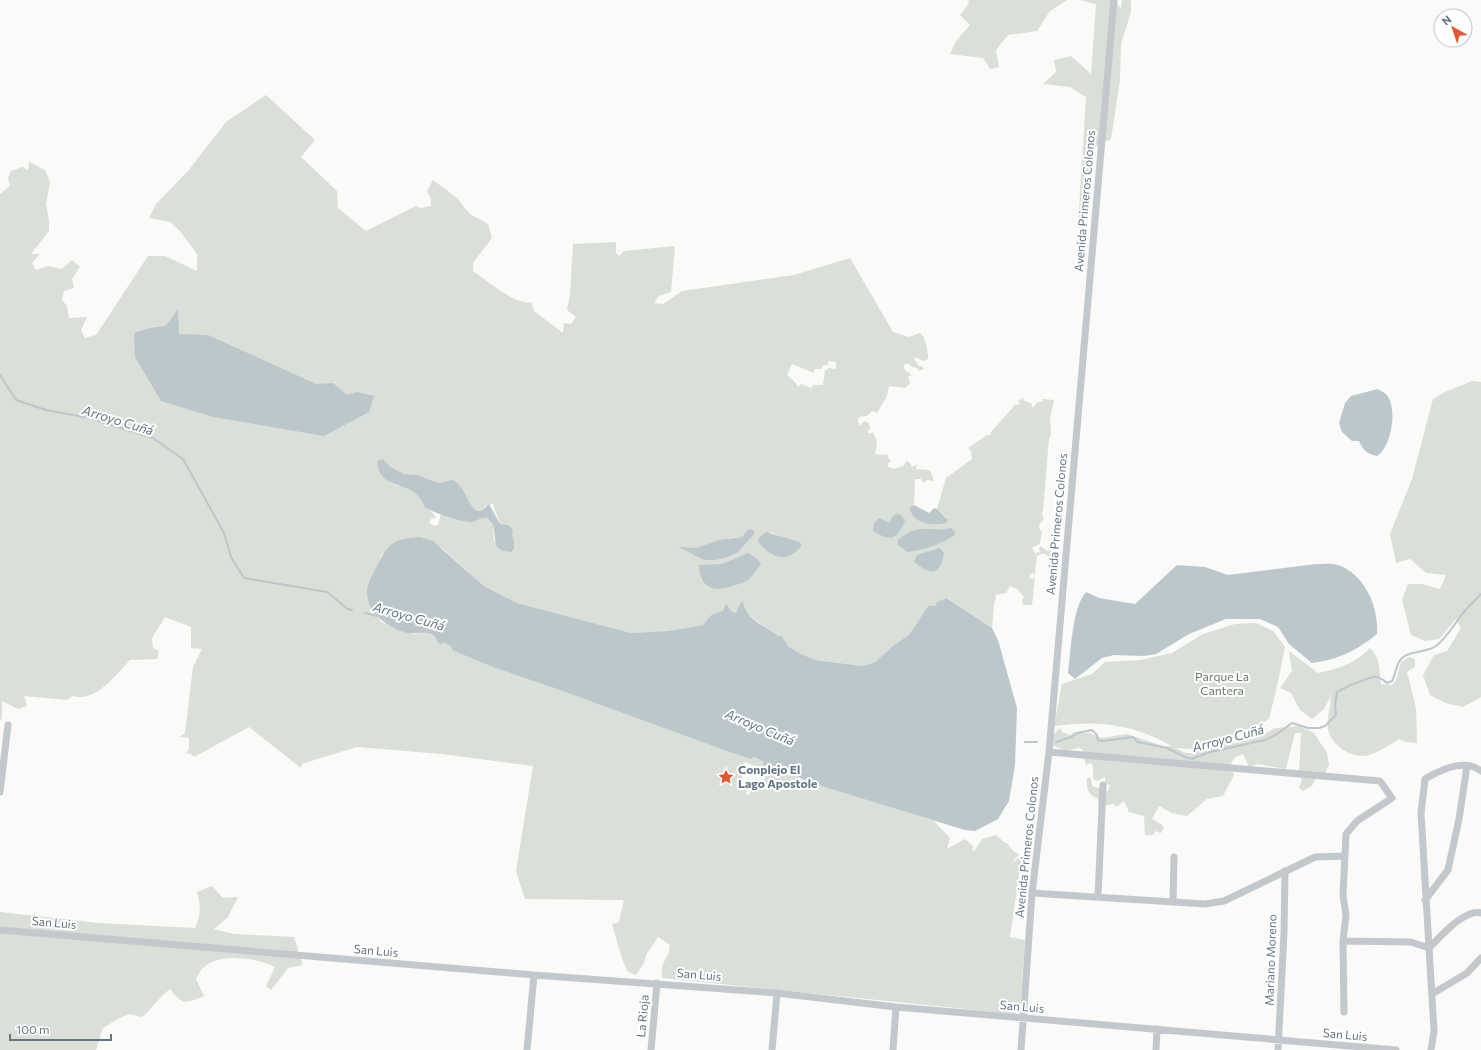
<svg xmlns="http://www.w3.org/2000/svg" width="1481" height="1050" font-family="Commissioner,sans-serif">
	<style>
		.green { fill: #dadfd7; fill-rule: evenodd }
		.water { fill: #bbc7cb }
		.lines { fill: none; stroke-linecap: round; stroke-linejoin: round }
		.stream { stroke: #bbc7cb; stroke-width: 2 }
		.minor { stroke: #c3c8cc; stroke-width: 7 }
		.labels { text-anchor: middle; stroke-width: 4; stroke-linejoin: round; paint-order: stroke }
		.street-label { font-size: 12px; fill: #657683; stroke: #fff }
		.park-label { font-size: 12px; fill: #687a64; stroke: #fff }
		.poi-label { font-size: 12px; font-weight: bold; fill: #657683; stroke: #fff; text-anchor: start }
		.water-label { font-size: 13px; font-style: italic; fill: #60757c; stroke: #fff }
	</style>
	<rect width="100%" height="100%" fill="#fafaf8"/>
	<!-- green -->
	<path class="green" d="M 968,0 L 1067,0 L 1050,11 L 1037,31 L 1008,35 L 996,50 L 999,67 L 990,69 L 983,58 L 950,54 L 956,41 L 970,25 L 960,15 L 969,3 Z
		M 1080,0 L 1115,0 L 1121,9 L 1122,0 L 1131,0 L 1131,12 L 1121,44 L 1120,80 L 1111,139 L 1092,148 L 1085,224 L 1078,226 L 1086,97 L 1070,87 L 1043,84 L 1056,72 L 1054,60 L 1071,56 L 1091,74 L 1096,4 Z
		M 266,95 L 315,140 L 301,157 L 337,191 L 338,208 L 366,231 L 416,206 L 421,208 L 431,206 L 431,199 L 427,191 L 433,180 L 457,198 L 470,214 L 488,224 L 492,238 L 473,263 L 473,271 C 487,280 514,305 531,302 L 534,311 L 563,333 L 564,323 L 571,324 L 576,317 L 567,310 L 570,294 L 573,244 L 616,242 L 616,253 L 619,256 L 624,251 L 675,246 L 671,292 L 659,296 L 654,303 L 663,304 L 682,291 L 794,275 L 850,258 L 893,332 L 909,337 L 920,333 C 926,338 928,351 928,359 L 923,361 L 915,357 L 914,359 L 919,366 L 922,366 L 924,369 L 919,371 L 917,368 L 912,367 L 908,363 L 904,365 L 904,369 L 912,375 L 908,377 L 910,383 L 905,388 L 889,386 L 887,396 L 877,413 L 872,411 L 867,416 L 859,417 L 858,421 L 860,426 L 864,421 L 869,423 L 870,429 L 867,432 L 870,434 L 872,432 C 878,438 877,447 875,454 L 884,455 L 887,454 L 891,462 L 888,463 L 888,467 L 894,469 L 903,466 L 907,461 L 911,464 L 911,467 L 917,465 L 916,469 L 928,470 L 931,472 L 934,481 L 927,480 L 924,483 L 921,479 L 915,479 L 914,505 L 909,508 C 913,527 933,520 947,518 L 937,509 L 946,478 L 972,459 L 971,451 L 968,448 L 987,435 L 991,435 L 990,433 L 1015,405 L 1020,404 L 1018,401 L 1024,397 L 1023,400 L 1032,404 L 1032,408 L 1038,402 L 1043,402 L 1042,399 L 1054,400 L 1050,418 L 1051,435 L 1049,438 C 1048,448 1044,511 1042,514 L 1044,519 L 1039,525 L 1040,530 L 1042,531 L 1040,544 L 1032,548 L 1035,553 L 1040,552 L 1039,548 L 1041,546 L 1047,551 L 1051,550 L 1050,559 L 1046,554 L 1041,554 L 1037,556 L 1035,574 L 1032,573 L 1029,576 L 1030,578 L 1033,579 L 1035,577 L 1032,605 L 1023,605 L 1022,600 L 1024,597 L 1017,589 L 1010,586 L 1006,593 L 995,595 L 996,598 L 994,604 L 992,628 L 948,598 L 935,606 L 928,606 L 909,635 L 894,645 L 875,662 L 863,666 L 815,660 L 797,652 L 788,646 L 782,636 L 778,637 C 763,623 752,621 740,604 L 736,613 L 723,612 L 711,615 L 703,625 L 667,631 L 631,633 L 517,603 L 484,586 L 441,547 L 382,554 L 367,592 L 375,613 L 381,622 L 405,632 L 415,634 L 424,632 L 432,635 L 441,644 L 443,641 L 498,669 L 554,688 L 732,753 L 751,759 L 754,757 L 764,762 L 764,765 L 934,821 L 950,838 L 947,849 L 965,839 L 973,846 L 972,851 L 975,850 L 982,839 L 996,835 L 1005,843 L 1007,843 L 1013,851 L 1019,854 L 1011,864 L 1022,855 L 1010,937 L 1025,940 L 1020,1009 L 1015,1014 L 662,978 C 660,960 669,960 670,945 L 658,937 L 646,955 L 644,963 L 636,975 L 628,972 C 620,956 617,940 612,924 L 619,922 L 624,900 L 525,899 L 516,871 L 533,766 L 442,754 L 357,747 L 308,762 L 302,764 L 301,768 L 249,727 L 194,757 L 191,754 L 186,753 L 189,749 L 189,738 L 180,737 L 185,733 L 193,667 L 202,649 L 191,648 L 191,627 L 165,617 L 152,638 L 153,648 L 159,651 L 157,659 L 130,660 C 116,675 95,703 73,696 L 67,700 L 24,696 L 27,706 L 18,709 L 2,701 L 2,719 L 0,720 L 0,194 L 10,186 L 8,178 L 11,171 L 22,167 L 28,170 L 29,162 L 45,170 L 50,182 L 46,204 L 49,220 L 49,231 L 31,254 L 40,254 L 32,263 L 36,270 L 48,266 L 62,269 L 72,260 L 80,267 L 72,279 L 74,288 L 64,291 L 62,300 L 67,306 L 69,318 L 87,317 L 81,330 L 85,338 L 96,335 L 148,256 L 165,256 L 197,271 L 197,254 L 180,231 L 170,222 L 149,218 L 156,204 L 188,171 L 226,122 ZM 828,361 L 836,362 L 836,369 L 828,368 L 827,370 L 825,370 L 823,385 L 813,385 L 811,388 L 801,384 L 798,387 L 795,382 L 787,375 L 792,364 L 814,373 L 814,369 L 821,369 L 823,365 L 828,365 ZM 383,459 L 391,467 L 404,474 L 418,475 L 438,483 L 453,481 C 461,490 469,504 477,511 L 481,511 L 486,505 L 493,504 L 500,524 L 508,525 L 514,541 L 494,541 L 493,526 L 487,518 L 482,517 L 470,522 L 441,514 L 438,525 L 435,526 L 429,523 L 431,519 L 436,518 L 432,512 L 425,508 C 422,498 415,489 404,486 C 402,486 398,486 395,485 C 385,481 378,471 377,461 ZM 748,529 L 754,532 L 746,543 L 704,559 L 693,553 L 690,548 L 696,548 L 730,538 L 742,537 ZM 771,532 L 788,540 L 800,542 L 802,545 L 796,551 L 783,557 ZM 744,762 L 767,770 L 761,789 L 753,787 L 749,795 L 746,794 L 748,786 L 742,784 L 742,775 L 739,773 Z
		M 1472,381 L 1481,382 L 1481,697 L 1463,707 L 1445,703 L 1430,695 L 1423,675 L 1434,655 L 1447,651 L 1461,628 L 1456,619 L 1439,639 L 1425,641 L 1411,635 L 1402,600 L 1408,584 L 1422,584 L 1440,589 L 1446,575 L 1426,573 L 1410,559 L 1396,563 L 1390,534 L 1412,479 L 1433,399 L 1445,392 Z
		M 1256,623 L 1273,631 L 1285,647 L 1278,682 L 1269,719 L 1245,733 L 1214,740 L 1193,749 L 1175,748 L 1186,753 L 1191,753 L 1221,743 L 1236,743 L 1255,738 L 1276,728 L 1299,726 L 1314,733 L 1327,753 L 1329,765 L 1325,773 L 1316,778 L 1312,786 L 1303,791 L 1299,788 L 1302,779 L 1299,776 L 1301,733 L 1295,733 L 1286,769 L 1258,764 L 1249,767 L 1243,754 L 1234,758 L 1230,766 L 1234,775 L 1223,796 L 1207,799 L 1187,816 L 1172,813 L 1159,806 L 1152,819 L 1161,824 L 1164,828 L 1161,833 L 1156,831 L 1153,835 L 1145,835 L 1144,816 L 1129,812 L 1124,801 L 1116,807 L 1114,804 L 1106,805 L 1101,811 L 1097,798 C 1087,795 1087,788 1087,778 L 1091,778 L 1092,786 L 1102,789 L 1104,794 L 1108,791 L 1110,785 L 1105,784 L 1105,777 L 1097,781 L 1093,778 L 1093,766 L 1091,763 L 1086,765 L 1084,759 L 1088,756 L 1079,747 C 1067,753 1061,749 1049,744 L 1053,735 L 1060,728 L 1062,732 L 1070,735 L 1074,732 L 1090,733 L 1101,738 L 1127,734 L 1163,746 L 1172,746 C 1133,724 1098,720 1054,726 L 1062,684 L 1092,674 L 1105,662 L 1140,660 L 1172,653 L 1203,634 L 1235,624 Z
		M 1370,648 C 1381,660 1379,669 1381,684 L 1392,685 L 1396,680 L 1401,662 L 1410,657 L 1415,659 L 1415,667 L 1407,672 L 1416,708 L 1417,743 L 1406,742 L 1399,739 C 1391,744 1373,756 1363,756 C 1348,756 1332,745 1328,730 C 1326,720 1331,706 1331,696 L 1324,709 L 1312,719 L 1300,710 L 1291,693 L 1280,688 L 1292,671 L 1289,651 L 1318,673 C 1338,669 1356,663 1370,648 Z
		M 212,886 L 223,898 L 238,897 L 228,917 L 214,929 L 234,934 L 294,937 L 303,965 L 288,968 L 271,990 L 266,986 L 275,967 C 257,958 219,952 203,968 C 200,970 198,976 196,979 L 204,996 C 184,1004 183,1005 170,989 C 159,997 152,1009 142,1017 L 129,1014 L 118,1019 L 103,1028 L 96,1050 L 0,1050 L 0,912 L 99,923 L 195,928 C 201,915 201,906 197,892 Z"/>
	<!-- water -->
	<path class="water" d="M 178,309 L 179,334 L 208,335 L 316,384 L 333,383 L 347,395 L 357,392 L 374,396 L 369,412 L 324,436 L 213,417 L 161,401 L 135,357 L 134,333 L 150,328 L 166,326 Z
		M 1378,389 C 1380,391 1384,392 1386,394 C 1398,407 1392,447 1377,456 C 1367,454 1363,450 1359,441 L 1352,441 L 1342,432 L 1339,423 L 1345,403 L 1351,396 Z
		M 383,459 L 391,467 L 404,474 L 418,475 L 438,483 L 453,480 C 467,489 465,501 477,511 L 481,511 L 489,504 L 500,524 L 508,525 L 513,530 L 512,535 L 514,541 L 514,549 L 511,552 C 491,551 497,539 493,526 C 492,523 489,520 487,518 C 481,517 477,521 472,522 C 463,523 433,512 425,508 C 415,476 380,495 377,461 Z
		M 914,505 L 929,513 L 934,508 L 937,509 L 948,520 L 946,523 C 932,526 913,524 909,508 Z
		M 897,514 L 901,515 L 905,521 C 896,540 891,542 873,531 L 874,523 L 879,518 L 889,523 L 893,516 Z
		M 951,528 L 955,532 L 955,535 C 942,544 923,550 907,552 L 898,545 L 898,540 C 919,522 928,533 951,528 Z
		M 748,529 L 755,531 L 754,534 L 738,552 L 728,557 L 715,560 L 704,560 L 679,547 L 696,548 L 719,540 L 742,537 Z
		M 766,532 L 800,542 L 802,545 C 788,564 772,558 759,543 L 758,539 Z
		M 420,537 L 433,541 L 484,586 L 517,603 L 631,633 L 667,631 L 703,625 L 711,615 L 723,611 L 726,604 L 732,612 L 736,613 L 740,604 L 743,601 C 745,620 765,625 778,636 L 782,636 L 788,646 L 797,652 L 815,660 L 863,666 L 875,662 L 894,645 L 909,635 L 928,606 L 935,606 L 937,602 L 947,598 L 992,628 L 998,640 L 1017,708 L 1015,765 L 1009,801 L 998,819 L 975,831 L 965,830 L 825,787 L 784,771 L 763,765 L 764,762 L 754,757 L 751,759 L 732,753 L 554,688 L 498,669 L 452,650 L 452,647 L 443,642 L 441,645 C 437,642 436,637 431,634 C 423,631 415,634 407,633 C 389,628 367,614 367,592 C 367,584 374,572 378,564 C 389,542 395,539 420,537 Z
		M 940,548 L 944,553 C 940,577 931,575 914,562 L 917,555 Z
		M 748,553 L 757,559 L 761,564 C 757,569 752,577 747,581 C 744,583 739,584 735,585 C 715,593 700,589 699,565 L 722,564 Z
		M 1316,564 C 1323,564 1332,563 1338,565 C 1365,574 1379,608 1377,634 C 1358,650 1337,660 1312,663 L 1289,644 L 1278,627 L 1260,619 L 1226,619 L 1189,634 L 1156,654 L 1144,656 L 1114,655 L 1102,658 L 1075,679 L 1068,673 C 1071,652 1072,607 1086,592 L 1099,598 L 1135,604 L 1177,565 L 1205,567 L 1228,575 Z"/>
	<g class="lines">
		<!-- stream -->
		<path class="stream" d="M 0,375 L 16,400 L 46,410 L 89,418 L 153,438 L 183,459 L 224,533 L 231,557 L 244,578 L 327,592 L 348,609 L 352,610
			M 365,613 L 377,616
			M 1025,742 L 1037,742
			M 1056,742 L 1071,737 L 1077,733 L 1092,730 L 1097,735 L 1098,740 L 1103,741 L 1133,737 L 1138,742 L 1167,748 L 1185,757 L 1192,759 L 1210,752 L 1265,740 L 1277,734 L 1292,723 L 1308,728 L 1319,728 L 1325,726 L 1336,715 L 1335,705 L 1337,692 C 1344,688 1369,676 1376,677 C 1380,677 1384,681 1387,683 L 1392,681 C 1395,675 1396,669 1398,664 C 1404,649 1425,654 1436,646 C 1446,638 1452,628 1460,617 C 1465,609 1474,602 1481,594"/>
		<!-- minor -->
		<path class="minor" d="M 1049,752 L 1380,781 L 1392,798 L 1357,821 L 1346,834 L 1343,895 L 1346,915 L 1343,941 L 1344,1012
			M 0,792 L 8,725
			M 1032,893 L 1205,904 L 1224,901 L 1315,857 L 1345,856
			M 1098,897 L 1103,785
			M 1425,900 L 1448,870 L 1459,819 L 1467,766
			M 1173,902 L 1174,857
			M 0,930 L 534,975 L 777,993 L 896,1007 L 1396,1050
			M 1343,941 L 1411,942 L 1429,948
			M 1429,948 C 1440,937 1465,908 1481,913
			M 1432,994 L 1467,973 L 1481,958
			M 527,1050 L 534,975
			M 651,1050 L 657,983
			M 772,1050 L 777,993
			M 893,1050 L 896,1007
			M 1021,1050 L 1032,893 L 1049,752 L 1114,0
			M 1156,1050 L 1157,1029
			M 1278,1050 L 1284,933 L 1285,871
			M 1431,1050 L 1434,1031 L 1421,813 L 1425,779 C 1440,770 1465,758 1481,771"/>
	</g>
	<!-- icons -->
	<defs>
		<symbol id="sight-bare" viewBox="-9 -9 18 18"><path d="M0-6L1.8-2.2L6-1.7L2.9 1.2L3.7 5.4L0 3.3L-3.7 5.4L-2.9 1.2L-6-1.7L-1.8-2.2Z" fill="#e4572e" stroke="#fff" stroke-width="2.5" paint-order="stroke"/></symbol>
	</defs>
	<g fill-rule="evenodd">
		<use href="#sight-bare" x="715" y="766" width="22" height="22"/>
	</g>
	<g class="labels">
		<!-- street labels -->
		<g class="street-label">
			<text transform="translate(1085 201) rotate(-85)" y="4">Avenida Primeros Colonos</text>
			<text transform="translate(1057 524) rotate(-85)" y="4">Avenida Primeros Colonos</text>
			<text transform="translate(1027 847) rotate(-84)" y="4">Avenida Primeros Colonos</text>
			<text transform="translate(54 923) rotate(5)" y="4">San Luis</text>
			<text transform="translate(376 951) rotate(5)" y="4">San Luis</text>
			<text transform="translate(1271 960) rotate(-88)" y="4">Mariano Moreno</text>
			<text transform="translate(699 975) rotate(5)" y="4">San Luis</text>
			<text transform="translate(1022 1007) rotate(5)" y="4">San Luis</text>
			<text transform="translate(643 1016) rotate(-85)" y="4">La Rioja</text>
			<text transform="translate(1345 1035) rotate(5)" y="4">San Luis</text>
		</g>
		<!-- park labels -->
		<g class="park-label">
			<text x="1222" y="681">Parque La<tspan x="1222" dy="14">Cantera</tspan></text>
		</g>
		<!-- poi labels -->
		<g class="poi-label">
			<text x="738" y="774">Conplejo El<tspan x="738" dy="14">Lago Apostole</tspan></text>
		</g>
		<!-- water labels -->
		<g class="water-label">
			<text transform="translate(118 420) rotate(17)" y="5">Arroyo Cuñá</text>
			<text transform="translate(409 616) rotate(16)" y="5">Arroyo Cuñá</text>
			<text transform="translate(760 727) rotate(23)" y="5">Arroyo Cuñá</text>
			<text transform="translate(1228 738) rotate(-15)" y="5">Arroyo Cuñá</text>
		</g>
	</g>
	<!-- north arrow -->
	<g transform="translate(1453 28) rotate(320)"><circle r="19" fill="#ffffff" stroke="#c1c8cd"/>
	<path d="M0-3L7 15L0 10L-7 15Z" fill="#e4572e"/>
	<text y="-6" font-size="11" font-weight="bold" text-anchor="middle" fill="#657683">N</text>
	</g>
	<!-- scale -->
	<path d="M10 1034v6h101v-6" fill="none" stroke="#657683" stroke-width="2"/>
	<text x="16" y="1034" font-size="12" fill="#657683" stroke="#ffffff" stroke-width="3" paint-order="stroke">100 m</text>
</svg>
